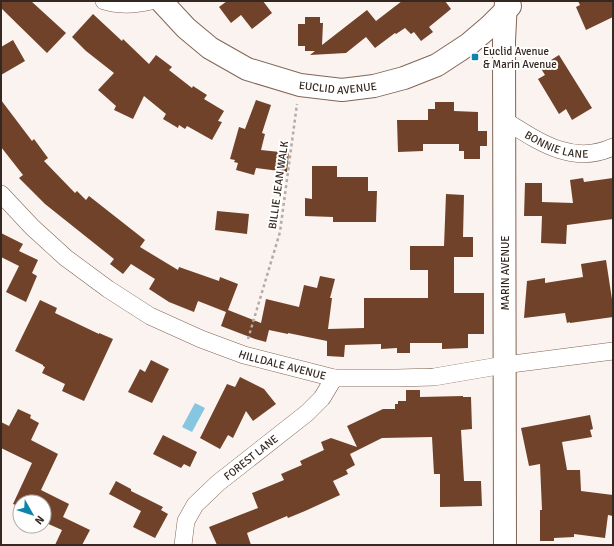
<svg xmlns="http://www.w3.org/2000/svg" width="614" height="546" font-family="Signika,sans-serif">
	<style>
		.water { fill: #87c6e0 }
		.building { fill: #704229 }
		.lines { fill: none; stroke-linecap: round; stroke-linejoin: round }
		.street-casing { stroke: #836556; stroke-width: 18 }
		.secondary-casing { stroke: #836556; stroke-width: 24 }
		.path { stroke: #b5aba7; stroke-width: 2.5; stroke-dasharray: 3 3; stroke-linecap: butt }
		.street { stroke: #fff; stroke-width: 17 }
		.secondary { stroke: #fff; stroke-width: 22 }
		.poi-dot { fill: #0d85aa; stroke: #fff; stroke-width: 1.5 }
		.labels { text-anchor: middle; stroke-width: 4; stroke-linejoin: round; paint-order: stroke }
		.poi-label { font-size: 11px; fill: #352821; stroke: #fff; text-anchor: start }
		.street-label { font-size: 11px; fill: #352821; stroke: #fff }
	</style>
	<rect width="100%" height="100%" fill="#faf3f0"/>
	<!-- water -->
	<path class="water" d="M 195,403 L 205,408 L 192,432 L 182,427 Z"/>
	<!-- building -->
	<path class="building" d="M 1,1 L 31,1 L 66,33 L 47,53 L 1,8 Z
		M 227,1 L 263,1 L 272,13 L 252,29 L 241,15 L 231,23 L 219,7 Z
		M 402,1 L 445,1 L 451,9 L 429,27 L 433,32 L 421,41 L 414,32 L 411,34 L 405,28 L 396,34 L 395,33 L 375,48 L 366,37 L 346,53 L 310,55 L 315,51 L 305,51 L 305,46 L 298,46 L 298,24 L 305,24 L 305,17 L 320,17 L 320,23 L 323,23 L 322,45 L 367,10 L 376,21 Z
		M 578,1 L 613,1 L 613,17 L 586,30 L 576,7 L 580,5 Z
		M 93,14 L 122,41 L 123,39 L 149,64 L 156,55 L 172,67 L 169,70 L 192,88 L 193,86 L 207,95 L 204,99 L 224,111 L 218,121 L 222,122 L 212,140 L 187,126 L 185,129 L 179,125 L 178,128 L 163,119 L 166,114 L 144,96 L 133,119 L 114,110 L 116,106 L 98,90 L 114,73 L 86,51 L 72,37 Z
		M 13,40 L 25,61 L 1,75 L 1,47 Z
		M 559,55 L 592,108 L 572,120 L 566,109 L 559,114 L 538,79 L 545,75 L 540,67 Z
		M 1,100 L 32,141 L 34,139 L 48,158 L 44,161 L 75,193 L 77,191 L 86,200 L 89,196 L 145,240 L 140,247 L 178,270 L 179,267 L 219,281 L 220,277 L 238,284 L 228,310 L 261,323 L 266,299 L 299,307 L 304,285 L 317,288 L 320,276 L 335,279 L 330,298 L 332,298 L 328,329 L 364,328 L 364,298 L 428,298 L 428,270 L 410,270 L 410,246 L 444,246 L 446,194 L 464,195 L 463,237 L 473,237 L 473,257 L 454,257 L 454,293 L 484,293 L 484,334 L 468,334 L 468,348 L 442,349 L 442,343 L 410,343 L 410,353 L 397,353 L 397,348 L 381,349 L 381,344 L 345,345 L 344,357 L 327,356 L 327,341 L 288,333 L 288,334 L 269,330 L 266,342 L 255,339 L 221,326 L 226,312 L 198,301 L 194,312 L 169,302 L 149,289 L 155,279 L 131,264 L 123,274 L 110,264 L 114,259 L 45,204 L 19,178 L 23,175 L 1,147 Z
		M 256,100 L 271,105 L 262,133 L 265,134 L 261,150 L 289,153 L 287,172 L 256,168 L 254,175 L 236,170 L 238,163 L 234,162 L 235,160 L 230,159 L 239,127 L 245,129 Z
		M 435,102 L 454,102 L 454,111 L 478,112 L 478,131 L 487,131 L 487,146 L 480,146 L 480,159 L 464,159 L 464,151 L 459,151 L 459,144 L 423,144 L 423,151 L 398,152 L 397,120 L 428,120 L 428,109 L 435,109 Z
		M 312,166 L 337,166 L 337,177 L 368,177 L 368,191 L 377,191 L 376,222 L 333,222 L 333,217 L 305,216 L 305,198 L 312,199 Z
		M 583,178 L 584,182 L 613,178 L 613,219 L 567,225 L 566,244 L 541,243 L 542,216 L 524,216 L 525,183 L 542,183 L 542,202 L 573,203 L 570,180 Z
		M 217,211 L 249,214 L 247,234 L 215,230 Z
		M 1,233 L 23,244 L 19,251 L 38,260 L 32,273 L 37,276 L 26,302 L 6,292 L 19,266 L 1,257 Z
		M 606,260 L 613,306 L 613,317 L 570,323 L 570,322 L 567,323 L 565,313 L 524,318 L 527,281 L 545,278 L 545,283 L 583,277 L 581,264 Z
		M 40,300 L 57,308 L 55,313 L 99,334 L 99,333 L 113,339 L 84,401 L 62,391 L 65,384 L 42,373 L 45,367 L 43,366 L 43,365 L 15,351 Z
		M 151,360 L 169,369 L 152,403 L 128,392 L 140,369 L 145,372 Z
		M 240,377 L 264,389 L 276,404 L 253,421 L 246,411 L 233,438 L 228,435 L 220,449 L 200,438 L 227,384 L 235,387 Z
		M 406,390 L 420,390 L 420,397 L 463,396 L 463,397 L 471,397 L 472,429 L 461,430 L 464,481 L 481,481 L 482,506 L 440,507 L 440,474 L 434,474 L 432,437 L 382,438 L 350,454 L 355,465 L 346,470 L 348,474 L 333,481 L 340,495 L 305,511 L 288,518 L 287,516 L 247,533 L 251,545 L 217,545 L 209,527 L 258,508 L 252,493 L 284,480 L 281,474 L 302,465 L 300,461 L 324,450 L 321,442 L 331,438 L 357,447 L 347,426 L 383,409 L 395,409 L 395,404 L 398,404 L 398,401 L 406,401 Z
		M 18,409 L 31,415 L 30,418 L 39,423 L 31,440 L 58,454 L 41,490 L 69,504 L 63,517 L 90,530 L 82,545 L 55,545 L 62,530 L 44,522 L 44,502 L 20,502 L 20,507 L 13,504 L 32,463 L 1,448 L 1,422 L 9,426 Z
		M 590,415 L 593,429 L 590,430 L 592,437 L 562,442 L 567,470 L 580,470 L 581,491 L 613,495 L 613,516 L 608,515 L 605,538 L 574,534 L 574,537 L 554,538 L 554,541 L 540,541 L 540,510 L 542,510 L 540,464 L 529,466 L 521,428 Z
		M 163,435 L 197,452 L 190,467 L 184,464 L 181,468 L 153,454 Z
		M 116,481 L 131,489 L 131,491 L 163,507 L 161,510 L 168,514 L 155,538 L 133,527 L 141,511 L 109,494 Z"/>
	<g class="lines">
		<defs>
			<g id="street">
				<path d="M 104,1 C 120,6 134,5 151,1"/>
				<path id="s1" d="M 504,120 C 538,141 572,166 613,147"/>
				<path id="s2" d="M 1,194 L 32,227 L 66,258 L 108,289 L 150,316 L 201,339 L 244,355 L 334,378 L 397,378 L 434,377 L 504,365 L 613,351"/>
				<path id="s3" d="M 183,545 L 186,521 L 195,505 L 218,483 L 307,413 L 322,398 L 334,378"/>
			</g>
			<g id="secondary">
				<path id="s4" d="M 161,1 L 186,28 L 210,48 L 247,69 L 300,85 L 342,90 L 374,86 L 404,78 L 437,65 L 469,44 L 489,27 L 510,6"/>
				<path d="M 505,545 L 504,41 L 506,1"/>
			</g>
		</defs>
		<!-- street casing -->
		<use href="#street" class="street-casing"/>
		<!-- secondary casing -->
		<use href="#secondary" class="secondary-casing"/>
		<!-- path -->
		<path class="path" d="M 248,339 L 280,232 L 297,104"/>
		<!-- street -->
		<use href="#street" class="street"/>
		<!-- secondary -->
		<use href="#secondary" class="secondary"/>
	</g>
	<!-- markers -->
	<rect class="poi-dot" x="471" y="53" width="8" height="8" rx="2"/>
	<g class="labels">
		<!-- poi labels -->
		<g class="poi-label">
			<text x="483" y="55">Euclid Avenue<tspan x="483" dy="13">&amp; Marin Avenue</tspan></text>
		</g>
		<!-- street labels -->
		<g class="street-label">
			<text dy="4" stroke="none"><textPath href="#s4" startOffset="204">EUCLID AVENUE</textPath></text>
			<text dy="4" stroke="none"><textPath href="#s1" startOffset="59">BONNIE LANE</textPath></text>
			<text transform="translate(278 185) rotate(-82)" y="4">BILLIE JEAN WALK</text>
			<text transform="translate(505 273) rotate(-90)" y="4">MARIN AVENUE</text>
			<text dy="4" stroke="none"><textPath href="#s2" startOffset="335">HILLDALE AVENUE</textPath></text>
			<text dy="4" stroke="none"><textPath href="#s3" startOffset="116">FOREST LANE</textPath></text>
		</g>
	</g>
	<!-- border -->
	<rect width="614" height="546" fill="none" stroke="#352821" stroke-width="4"/>
	<!-- north arrow -->
	<g transform="translate(32 514) rotate(129)"><circle r="19" fill="#ffffff" stroke="#aea9a6"/>
	<path d="M0-3L7 15L0 10L-7 15Z" fill="#0d85aa"/>
	<text y="-6" font-size="11" font-weight="bold" text-anchor="middle" fill="#352821">N</text>
	</g>
</svg>
